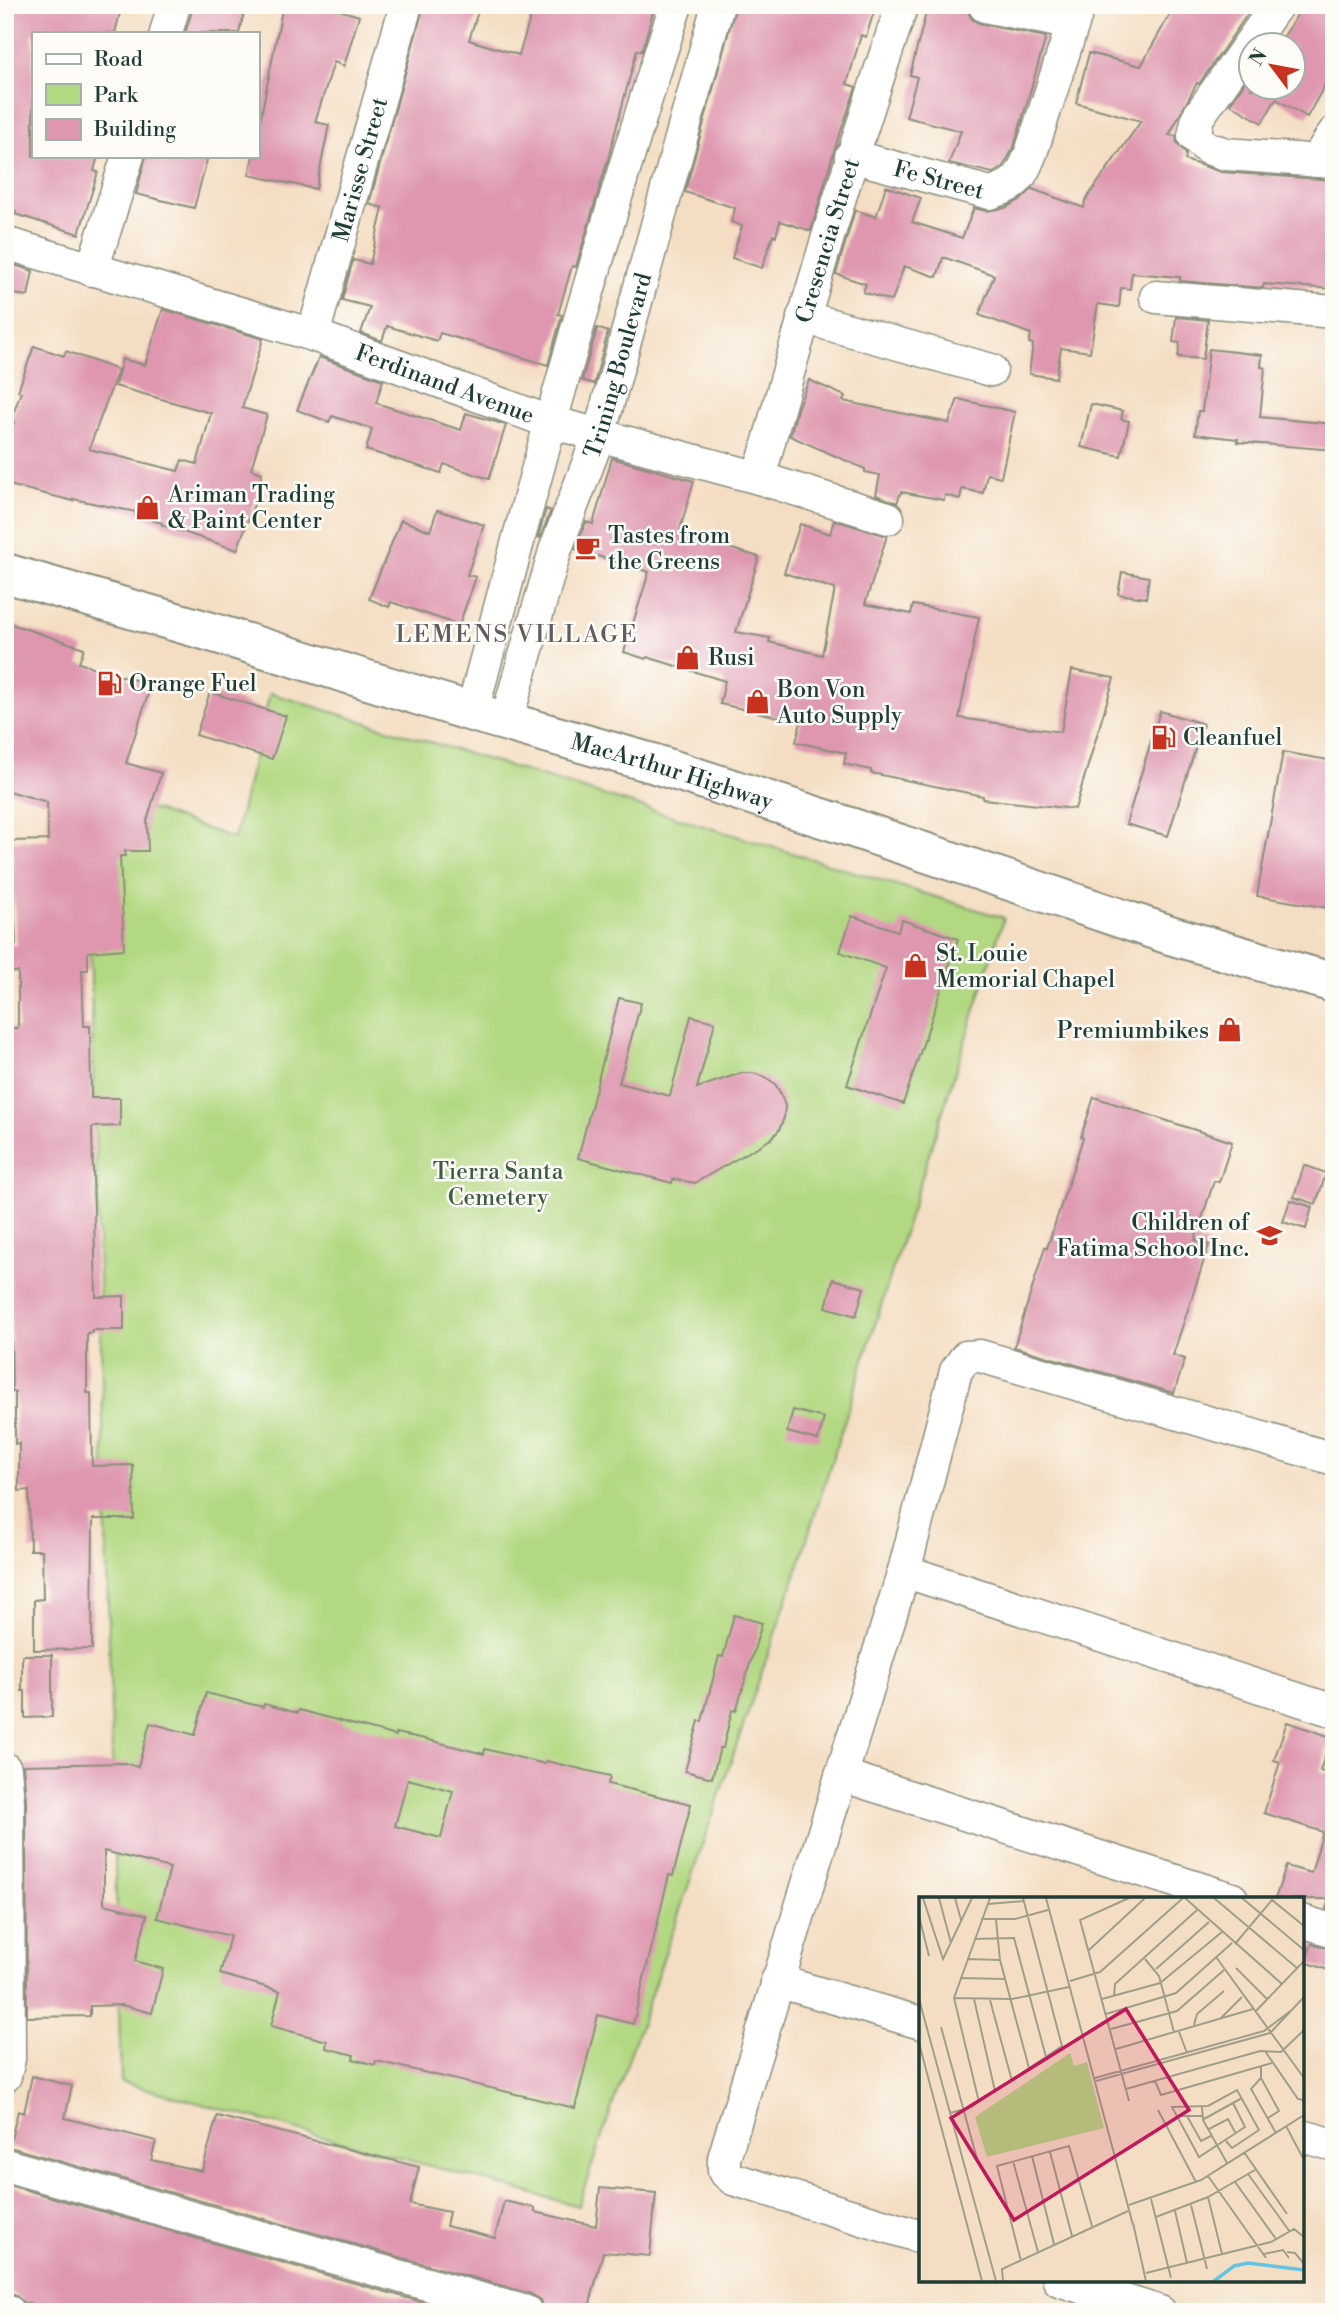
<svg xmlns="http://www.w3.org/2000/svg" width="1339" height="2317" font-family="'Libre Bodoni',serif">
	<style>
		.green { fill: #b2d881; stroke: #688a5a; stroke-width: 2 }
		.building { fill: #de97af; fill-rule: evenodd }
		.lines { fill: none; stroke-linecap: round; stroke-linejoin: round }
		.minor-casing { stroke: #8a8e7c; stroke-width: 35 }
		.highway-casing { stroke: #8a8e7c; stroke-width: 42 }
		.minor { stroke: #fff; stroke-width: 32 }
		.highway { stroke: #fff; stroke-width: 38 }
		.labels { text-anchor: middle; stroke-width: 5; stroke-linejoin: round; paint-order: stroke }
		.street-label { font-size: 23px; fill: #1f3d34; stroke: #fdfcf7 }
		.poi-label { font-size: 23px; fill: #1f3d34; stroke: #fdfcf7; text-anchor: start }
		.park-label { font-size: 23px; fill: #3c5c43; stroke: #fdfcf7 }
		.neighbourhood-label { font-size: 24px; letter-spacing: 2px; fill: #625c5f; stroke: #fdfcf7 }
		.inset-river { fill: none; stroke: #63c3e1; stroke-width: 3.5 }
		.inset-road { fill: none; stroke: #9f9e8a; stroke-width: 2 }
		.view { fill: #c2185b; fill-opacity: 0.15; stroke: #c2185b; stroke-width: 3.5 }
		.inset-edge { fill: none; stroke: #1f3d34; stroke-width: 3.5 }
	</style>
	<rect width="100%" height="100%" fill="#fdfcf7"/>
	<filter id="ink" filterUnits="userSpaceOnUse"><feTurbulence type="fractalNoise" baseFrequency=".0143" numOctaves="2"/><feDisplacementMap in="SourceGraphic" scale="14" xChannelSelector="R" yChannelSelector="G"/><feConvolveMatrix kernelMatrix="1 2 1 2 8 2 1 2 1" color-interpolation-filters="sRGB"/></filter>
	<filter id="wash" filterUnits="userSpaceOnUse"><feTurbulence type="fractalNoise" baseFrequency=".00686" numOctaves="4" result="noise"/><feDisplacementMap in="SourceGraphic" scale="28" xChannelSelector="R" yChannelSelector="G"/><feGaussianBlur stdDeviation="1.57" result="paint"/><feColorMatrix in="noise" values="0 0 0 0 0 0 0 0 0 0 0 0 0 0 0 0 0 1.4 0 .05"/><feComposite in="paint" operator="in"/></filter>
	<g filter="url(#wash)">
		<rect width="100%" height="100%" fill="#f4dec3"/>
		<!-- green -->
		<path class="green" d="M 270,693 L 1004,918 L 799,1564 L 578,2206 L 121,2082 L 86,794 L 157,811 L 234,839 Z"/>
		<g id="blocks">
			<!-- building -->
			<path class="building" d="M 8,5 L 122,5 L 115,33 L 33,33 L 33,156 L 98,156 L 94,171 L 98,172 L 79,234 L 15,214 L 16,211 L 5,208 L 5,15 Z
				M 194,5 L 246,5 L 239,33 L 185,33 Z
				M 283,5 L 323,5 L 359,16 L 344,66 L 334,62 L 315,122 L 329,125 L 316,189 L 249,175 L 253,156 L 257,156 L 257,136 Z
				M 424,5 L 480,5 L 469,40 L 519,55 L 534,5 L 655,5 L 642,51 L 637,50 L 608,159 L 576,267 L 572,266 L 558,314 L 562,315 L 548,365 L 440,333 L 437,341 L 387,326 L 382,341 L 361,333 L 370,307 L 342,300 L 353,260 L 370,264 L 383,208 L 369,204 Z
				M 736,5 L 876,5 L 866,37 L 861,35 L 847,84 L 856,87 L 834,151 L 811,231 L 780,221 L 776,236 L 773,235 L 762,268 L 732,258 L 742,226 L 731,222 L 735,208 L 685,192 Z
				M 928,5 L 967,5 L 968,12 L 972,19 L 981,24 L 1046,37 L 1014,147 L 1003,167 L 993,173 L 949,163 L 961,131 L 906,117 L 917,77 L 910,75 Z
				M 1175,5 L 1251,5 L 1251,9 L 1199,84 L 1197,83 L 1169,135 L 1176,136 L 1177,142 L 1186,154 L 1185,160 L 1221,172 L 1334,180 L 1334,289 L 1264,284 L 1263,288 L 1180,281 L 1180,277 L 1132,273 L 1130,289 L 1121,288 L 1119,307 L 1098,304 L 1090,352 L 1061,348 L 1056,378 L 1029,374 L 1033,344 L 1029,343 L 1031,334 L 979,315 L 994,275 L 946,258 L 943,258 L 937,277 L 904,266 L 892,301 L 863,292 L 866,284 L 836,274 L 855,210 L 876,217 L 886,186 L 921,198 L 912,222 L 962,238 L 974,208 L 986,211 L 1005,208 L 1022,199 L 1032,189 L 1084,208 L 1085,201 L 1141,121 L 1076,103 L 1089,53 L 1141,66 Z
				M 1303,5 L 1324,5 L 1334,11 L 1334,69 L 1307,117 L 1276,99 L 1262,123 L 1230,104 L 1251,73 L 1251,89 L 1293,88 L 1293,46 L 1278,46 Z
				M 146,156 L 208,156 L 194,208 L 136,194 Z
				M 5,262 L 33,271 L 28,296 L 5,293 Z
				M 163,309 L 263,339 L 242,408 L 267,415 L 251,469 L 262,473 L 256,499 L 237,550 L 162,525 L 162,523 L 135,515 L 136,512 L 73,499 L 73,501 L 5,484 L 5,456 L 14,422 L 11,420 L 21,392 L 18,391 L 34,346 L 64,356 L 66,351 L 118,370 L 89,449 L 178,471 L 182,460 L 197,464 L 211,413 L 115,386 L 122,359 L 145,365 Z
				M 1176,317 L 1208,320 L 1203,359 L 1178,357 L 1180,343 L 1173,342 Z
				M 597,328 L 608,332 L 594,384 L 582,380 Z
				M 1209,349 L 1262,355 L 1261,367 L 1265,368 L 1260,417 L 1334,424 L 1334,450 L 1237,442 L 1238,439 L 1195,434 L 1198,411 L 1202,411 Z
				M 319,357 L 383,380 L 376,403 L 461,430 L 466,413 L 506,425 L 489,479 L 444,464 L 441,473 L 366,450 L 372,429 L 332,416 L 329,422 L 297,410 Z
				M 809,380 L 845,396 L 843,401 L 949,423 L 958,399 L 1015,412 L 1001,477 L 987,474 L 983,493 L 962,489 L 960,499 L 945,495 L 944,500 L 901,492 L 897,503 L 876,495 L 880,475 L 865,472 L 865,469 L 790,436 L 798,406 Z
				M 1091,404 L 1123,411 L 1121,419 L 1129,421 L 1121,456 L 1081,447 Z
				M 612,458 L 694,481 L 679,533 L 759,557 L 736,632 L 770,638 L 769,642 L 822,655 L 835,589 L 784,573 L 800,524 L 830,534 L 834,520 L 887,536 L 865,604 L 911,614 L 913,605 L 979,617 L 959,718 L 1061,732 L 1072,670 L 1114,678 L 1075,809 L 983,799 L 983,796 L 871,773 L 871,770 L 844,764 L 846,753 L 796,742 L 801,722 L 720,704 L 725,681 L 647,657 L 646,659 L 624,652 L 649,572 L 575,549 L 586,522 L 593,524 Z
				M 546,509 L 551,511 L 540,538 L 538,537 Z
				M 437,510 L 484,525 L 467,575 L 476,577 L 459,625 L 391,602 L 389,607 L 369,599 L 401,520 L 430,531 Z
				M 1122,572 L 1149,577 L 1146,598 L 1118,594 Z
				M 5,622 L 84,648 L 79,663 L 151,685 L 126,763 L 161,773 L 147,821 L 148,851 L 125,851 L 125,856 L 120,856 L 124,949 L 88,952 L 88,970 L 82,970 L 84,1026 L 90,1026 L 91,1098 L 120,1098 L 120,1126 L 93,1127 L 92,1129 L 96,1297 L 124,1296 L 124,1330 L 92,1330 L 92,1333 L 87,1333 L 87,1393 L 91,1393 L 92,1466 L 133,1465 L 134,1519 L 93,1519 L 92,1649 L 34,1650 L 34,1600 L 43,1599 L 42,1550 L 30,1550 L 29,1490 L 19,1491 L 19,1443 L 15,1444 L 15,1392 L 12,1392 L 10,1237 L 5,1237 L 8,1134 L 5,1028 L 18,1028 L 18,972 L 5,972 L 5,945 L 16,945 L 12,841 L 48,840 L 47,802 L 5,790 Z
				M 210,692 L 286,716 L 272,759 L 196,735 Z
				M 1160,711 L 1203,724 L 1168,836 L 1126,824 Z
				M 1283,752 L 1334,761 L 1334,909 L 1257,896 Z
				M 852,916 L 898,931 L 902,920 L 958,939 L 903,1104 L 847,1085 L 886,968 L 840,952 Z
				M 619,998 L 641,1003 L 619,1083 L 670,1096 L 691,1016 L 715,1022 L 697,1088 L 741,1073 L 753,1073 L 765,1077 L 775,1084 L 781,1094 L 785,1106 L 784,1118 L 779,1130 L 771,1139 L 695,1183 L 673,1179 L 672,1183 L 578,1158 Z
				M 1094,1097 L 1232,1142 L 1219,1182 L 1214,1181 L 1195,1240 L 1209,1245 L 1173,1355 L 1185,1359 L 1174,1393 L 1014,1347 L 1045,1247 L 1047,1248 L 1083,1138 L 1081,1137 Z
				M 1304,1165 L 1326,1173 L 1316,1204 L 1294,1197 Z
				M 1290,1200 L 1312,1207 L 1306,1229 L 1283,1222 Z
				M 833,1279 L 864,1288 L 856,1316 L 826,1307 Z
				M 793,1410 L 824,1418 L 818,1440 L 787,1432 Z
				M 734,1615 L 762,1623 L 736,1711 L 732,1710 L 723,1748 L 720,1748 L 712,1778 L 685,1771 L 699,1721 L 702,1721 L 719,1656 L 723,1657 Z
				M 22,1655 L 52,1655 L 52,1717 L 25,1718 L 25,1691 L 22,1691 Z
				M 206,1693 L 263,1707 L 264,1704 L 298,1713 L 299,1710 L 396,1736 L 396,1733 L 425,1739 L 484,1754 L 485,1749 L 545,1764 L 546,1761 L 568,1766 L 610,1776 L 608,1784 L 691,1804 L 673,1876 L 669,1875 L 633,2024 L 598,2015 L 575,2108 L 376,2061 L 375,2065 L 353,2059 L 354,2055 L 326,2048 L 327,2041 L 271,2026 L 280,1991 L 220,1974 L 230,1936 L 157,1918 L 170,1868 L 104,1851 L 104,1904 L 147,1915 L 135,1961 L 163,1969 L 152,2013 L 122,2005 L 90,2006 L 90,2016 L 27,2017 L 26,1801 L 23,1765 L 124,1763 L 138,1767 L 150,1723 L 195,1735 ZM 408,1779 L 453,1791 L 441,1838 L 395,1826 Z
				M 1287,1722 L 1331,1737 L 1320,1771 L 1334,1776 L 1334,1912 L 1326,1909 L 1329,1899 L 1275,1899 L 1286,1866 L 1311,1873 L 1323,1832 L 1264,1813 L 1280,1762 L 1274,1760 Z
				M 1312,1944 L 1334,1949 L 1334,1972 L 1305,1962 Z
				M 32,2076 L 72,2086 L 65,2118 L 156,2141 L 151,2160 L 202,2171 L 217,2116 L 419,2167 L 410,2204 L 449,2212 L 446,2226 L 495,2238 L 504,2201 L 535,2208 L 535,2212 L 596,2226 L 600,2188 L 656,2193 L 650,2256 L 603,2252 L 588,2312 L 544,2312 L 540,2300 L 531,2294 L 9,2147 L 18,2111 L 24,2113 Z
				M 5,2184 L 457,2312 L 64,2312 L 24,2303 L 14,2294 L 5,2293 Z"/>
		</g>
	</g>
	<g filter="url(#ink)">
		<use href="#blocks" fill-opacity="0" stroke="#8a8e7c" stroke-width="2"/>
		<g class="lines">
			<defs>
				<g id="minor">
					<path d="M 1277,5 L 1198,117 L 1194,136 L 1207,148 L 1226,154 L 1334,162"/>
					<path d="M 985,6 L 1073,24"/>
					<path d="M 166,33 L 174,5"/>
					<path id="s1" d="M 851,156 L 990,193 C 1017,186 1021,177 1031,153 L 1079,5"/>
					<path d="M 1316,161 L 1334,133"/>
					<path id="s2" d="M 5,243 L 313,335 L 550,422 L 759,478 L 888,518"/>
					<path d="M 92,270 L 128,156"/>
					<path d="M 1156,297 L 1334,312"/>
					<path d="M 803,317 L 991,370"/>
					<path id="s3" d="M 313,335 L 406,5"/>
					<path id="s4" d="M 759,478 C 802,319 849,162 902,5"/>
					<path d="M 472,712 C 535,475 600,238 676,5"/>
					<path id="s5" d="M 506,722 L 555,551 L 599,435 L 718,5"/>
					<path d="M 904,1571 L 1334,1711"/>
					<path d="M 5,1769 L 8,1801 L 9,2059 L 5,2076"/>
					<path d="M 841,1775 L 1232,1899"/>
					<path d="M 1302,1921 L 1334,1931"/>
					<path d="M 777,1981 L 921,2023"/>
					<path d="M 1302,2136 L 1334,2145"/>
					<path d="M 5,2165 L 526,2312"/>
					<path d="M 921,2237 L 733,2179 L 724,2171 L 724,2158 L 904,1571 L 956,1371 L 966,1357 L 980,1356 L 1334,1459"/>
					<path d="M 1059,2280 L 1160,2312"/>
					<path d="M 5,2311 L 9,2312"/>
				</g>
				<g id="highway">
					<path id="s6" d="M 5,573 L 211,632 L 472,712 L 652,763 L 850,827 L 1170,935 L 1334,983"/>
				</g>
			</defs>
			<!-- minor casing -->
			<use href="#minor" class="minor-casing"/>
			<!-- highway casing -->
			<use href="#highway" class="highway-casing"/>
			<!-- minor -->
			<use href="#minor" class="minor"/>
			<!-- highway -->
			<use href="#highway" class="highway"/>
		</g>
	</g>
	<!-- icons -->
	<defs>
		<symbol id="shop-bare" viewBox="-9 -9 18 18"><path d="M-5-2.5h2.3a2.7 3.5 0 0 1 5.4 0H5L5.5 6h-11ZM-1.5-2.5h3a1.5 2.3 0 0 0-3 0Z" fill="#c8321e" stroke="#fdfcf7" stroke-width="2.5" paint-order="stroke"/></symbol>
		<symbol id="cafe-bare" viewBox="-9 -9 18 18"><path d="M-5.5-4.5H6V0H3Q3 3.5 0 3.5H-2.5Q-5.5 3.5-5.5 0ZM3-3.2v2h1.7v-2ZM-6 4.5H4V6H-6Z" fill="#c8321e" stroke="#fdfcf7" stroke-width="2.5" paint-order="stroke"/></symbol>
		<symbol id="fuel-bare" viewBox="-9 -9 18 18"><path d="M-5.5-6h7V0h2V4h1.3V-2.5L3-4.5l.8-.8L6-3V5H2.5V1h-1V6h-7ZM-4.2-4.7v3.2H.2V-4.7Z" fill="#c8321e" stroke="#fdfcf7" stroke-width="2.5" paint-order="stroke"/></symbol>
		<symbol id="school-bare" viewBox="-9 -9 18 18"><path d="M0-5L7-2L0 1L-7-2ZM-4 1L0 2.5L4 1V4Q0 6-4 4Z" fill="#c8321e" stroke="#fdfcf7" stroke-width="2.5" paint-order="stroke"/></symbol>
	</defs>
	<g fill-rule="evenodd">
		<use href="#shop-bare" x="130" y="490" width="35" height="35"/>
		<use href="#cafe-bare" x="570" y="530" width="35" height="35"/>
		<use href="#shop-bare" x="670" y="640" width="35" height="35"/>
		<use href="#fuel-bare" x="92" y="666" width="35" height="35"/>
		<use href="#shop-bare" x="740" y="684" width="35" height="35"/>
		<use href="#fuel-bare" x="1146" y="720" width="35" height="35"/>
		<use href="#shop-bare" x="898" y="948" width="35" height="35"/>
		<use href="#shop-bare" x="1212" y="1012" width="35" height="35"/>
		<use href="#school-bare" x="1252" y="1218" width="35" height="35"/>
	</g>
	<g class="labels">
		<!-- street labels -->
		<g class="street-label">
			<text dy="8" stroke="none"><textPath href="#s3" startOffset="172">Marisse Street</textPath></text>
			<text dy="8" stroke="none"><textPath href="#s1" startOffset="91">Fe Street</textPath></text>
			<text dy="8" stroke="none"><textPath href="#s4" startOffset="247">Cresencia Street</textPath></text>
			<text dy="8" stroke="none"><textPath href="#s5" startOffset="374">Trining Boulevard</textPath></text>
			<text dy="8" stroke="none"><textPath href="#s2" startOffset="462">Ferdinand Avenue</textPath></text>
			<text dy="8" stroke="none"><textPath href="#s6" startOffset="696">MacArthur Highway</textPath></text>
		</g>
		<!-- poi labels -->
		<g class="poi-label">
			<text x="168" y="502">Ariman Trading<tspan x="168" dy="26">&amp; Paint Center</tspan></text>
			<text x="608" y="543">Tastes from<tspan x="608" dy="26">the Greens</tspan></text>
			<text x="708" y="665">Rusi</text>
			<text x="129" y="691">Orange Fuel</text>
			<text x="777" y="697">Bon Von<tspan x="777" dy="26">Auto Supply</tspan></text>
			<text x="1183" y="745">Cleanfuel</text>
			<text x="936" y="961">St. Louie<tspan x="936" dy="26">Memorial Chapel</tspan></text>
			<text x="1209" y="1038" text-anchor="end">Premiumbikes</text>
			<text x="1249" y="1230" text-anchor="end">Children of<tspan x="1249" dy="26">Fatima School Inc.</tspan></text>
		</g>
		<!-- park labels -->
		<g class="park-label">
			<text x="498" y="1179">Tierra Santa<tspan x="498" dy="26">Cemetery</tspan></text>
		</g>
		<!-- neighbourhood labels -->
		<g class="neighbourhood-label">
			<text x="517" y="642">LEMENS VILLAGE</text>
		</g>
	</g>
	<!-- overview -->
	<g transform="translate(919 1897)">
		<rect width="385" height="385" fill="#f4dec3"/>
		<path d="M 151,156 L 155,169 L 168,165 L 185,231 L 68,260 L 56,220 Z" fill="#b2d881"/>
		<path class="inset-river" d="M 295,384 L 315,369 L 329,366 L 385,373"/>
		<path class="inset-road" d="M 4,1 L 24,62 L 53,1M 20,1 L 32,46M 36,1 L 42,23M 127,1 L 214,328M 266,1 L 363,87M 295,1 L 378,71M 323,1 L 385,53M 69,7 L 105,4M 0,19 L 10,59M 62,22 L 96,22 L 129,13M 77,23 L 81,63 L 110,171M 55,42 L 95,41 L 127,160M 316,47 L 353,3 L 385,29M 170,53 L 226,1M 297,60 L 385,181M 48,62 L 81,63M 226,62 L 240,79 L 255,135M 317,71 L 348,102M 237,72 L 290,25M 41,81 L 86,82M 151,84 L 181,75 L 264,1M 195,99 L 196,87 L 278,13M 35,101 L 93,102 L 150,90M 0,102 L 77,384M 55,102 L 76,194M 183,102 L 241,86 L 303,35M 71,103 L 93,184M 336,115 L 385,64M 187,117 L 257,96 L 313,46M 301,122 L 323,100M 275,128 L 278,117 L 305,94M 22,130 L 58,262M 192,132 L 258,114 L 305,73M 260,135 L 268,156M 0,146 L 63,384M 197,152 L 334,112M 346,154 L 379,202 L 385,203M 342,170 L 342,181 L 360,214 L 349,221M 176,181 L 345,134 L 374,112M 342,181 L 332,192 L 357,236M 177,184 L 351,136 L 385,100M 236,184 L 242,198 L 353,166M 207,192 L 341,154 L 362,155 L 385,133M 210,204 L 161,23 L 210,1M 60,205 L 35,101 L 71,1M 283,210 L 284,223 L 308,266M 239,213 L 277,285M 31,216 L 52,210 L 143,149 L 104,1M 257,219 L 283,219M 268,219 L 282,244 L 292,239M 285,222 L 323,201M 367,229 L 385,263M 290,232 L 309,222 L 317,237M 307,244 L 313,251 L 340,233 L 318,193 L 289,209 L 253,210 L 280,260 L 326,230 L 314,206M 131,255 L 153,339M 325,255 L 368,317M 113,259 L 135,347M 94,264 L 119,355M 329,277 L 371,335M 289,279 L 347,361M 316,285 L 357,342M 289,300 L 303,357M 232,302 L 252,381M 210,308 L 282,283 L 385,218M 272,308 L 288,372M 256,314 L 268,366M 237,320 L 289,300 L 336,273M 214,326 L 227,384M 368,355 L 376,356 L 385,367M 345,357 L 364,353 L 370,361M 102,364 L 78,269 L 150,249 L 173,329M 227,376 L 352,345 L 375,332 L 385,340M 84,384 L 83,372 L 209,314"/>
		<path class="view" d="M 207,112 L 270,213 L 95,323 L 32,221 Z"/>
		<rect width="385" height="385" class="inset-edge"/>
	</g>
	<!-- margin -->
	<rect width="1339" height="2317" fill="none" stroke="#fdfcf7" stroke-width="28"/>
	<!-- legend -->
	<rect x="32" y="32" width="228" height="126" fill="#fdfcf7" stroke="#a4b0a9" stroke-width="2"/>
	<rect x="46" y="54" width="35" height="10" fill="#ffffff" stroke="#a4b0a9" stroke-width="2"/>
	<text x="94" y="66" font-size="21" fill="#1f3d34">Road</text>
	<rect x="46" y="84" width="35" height="21" fill="#b2d881" stroke="#a4b0a9" stroke-width="2"/>
	<text x="94" y="102" font-size="21" fill="#1f3d34">Park</text>
	<rect x="46" y="119" width="35" height="21" fill="#de97af" stroke="#a4b0a9" stroke-width="2"/>
	<text x="94" y="136" font-size="21" fill="#1f3d34">Building</text>
	<!-- north arrow -->
	<g transform="translate(1272 66) rotate(302)"><circle r="33" fill="#fdfcf7" stroke="#a4b0a9" stroke-width="2"/>
	<path d="M0-5L12 26L0 18L-12 26Z" fill="#c8321e"/>
	<text y="-10" font-size="19" font-weight="bold" text-anchor="middle" fill="#1f3d34">N</text>
	</g>
</svg>
